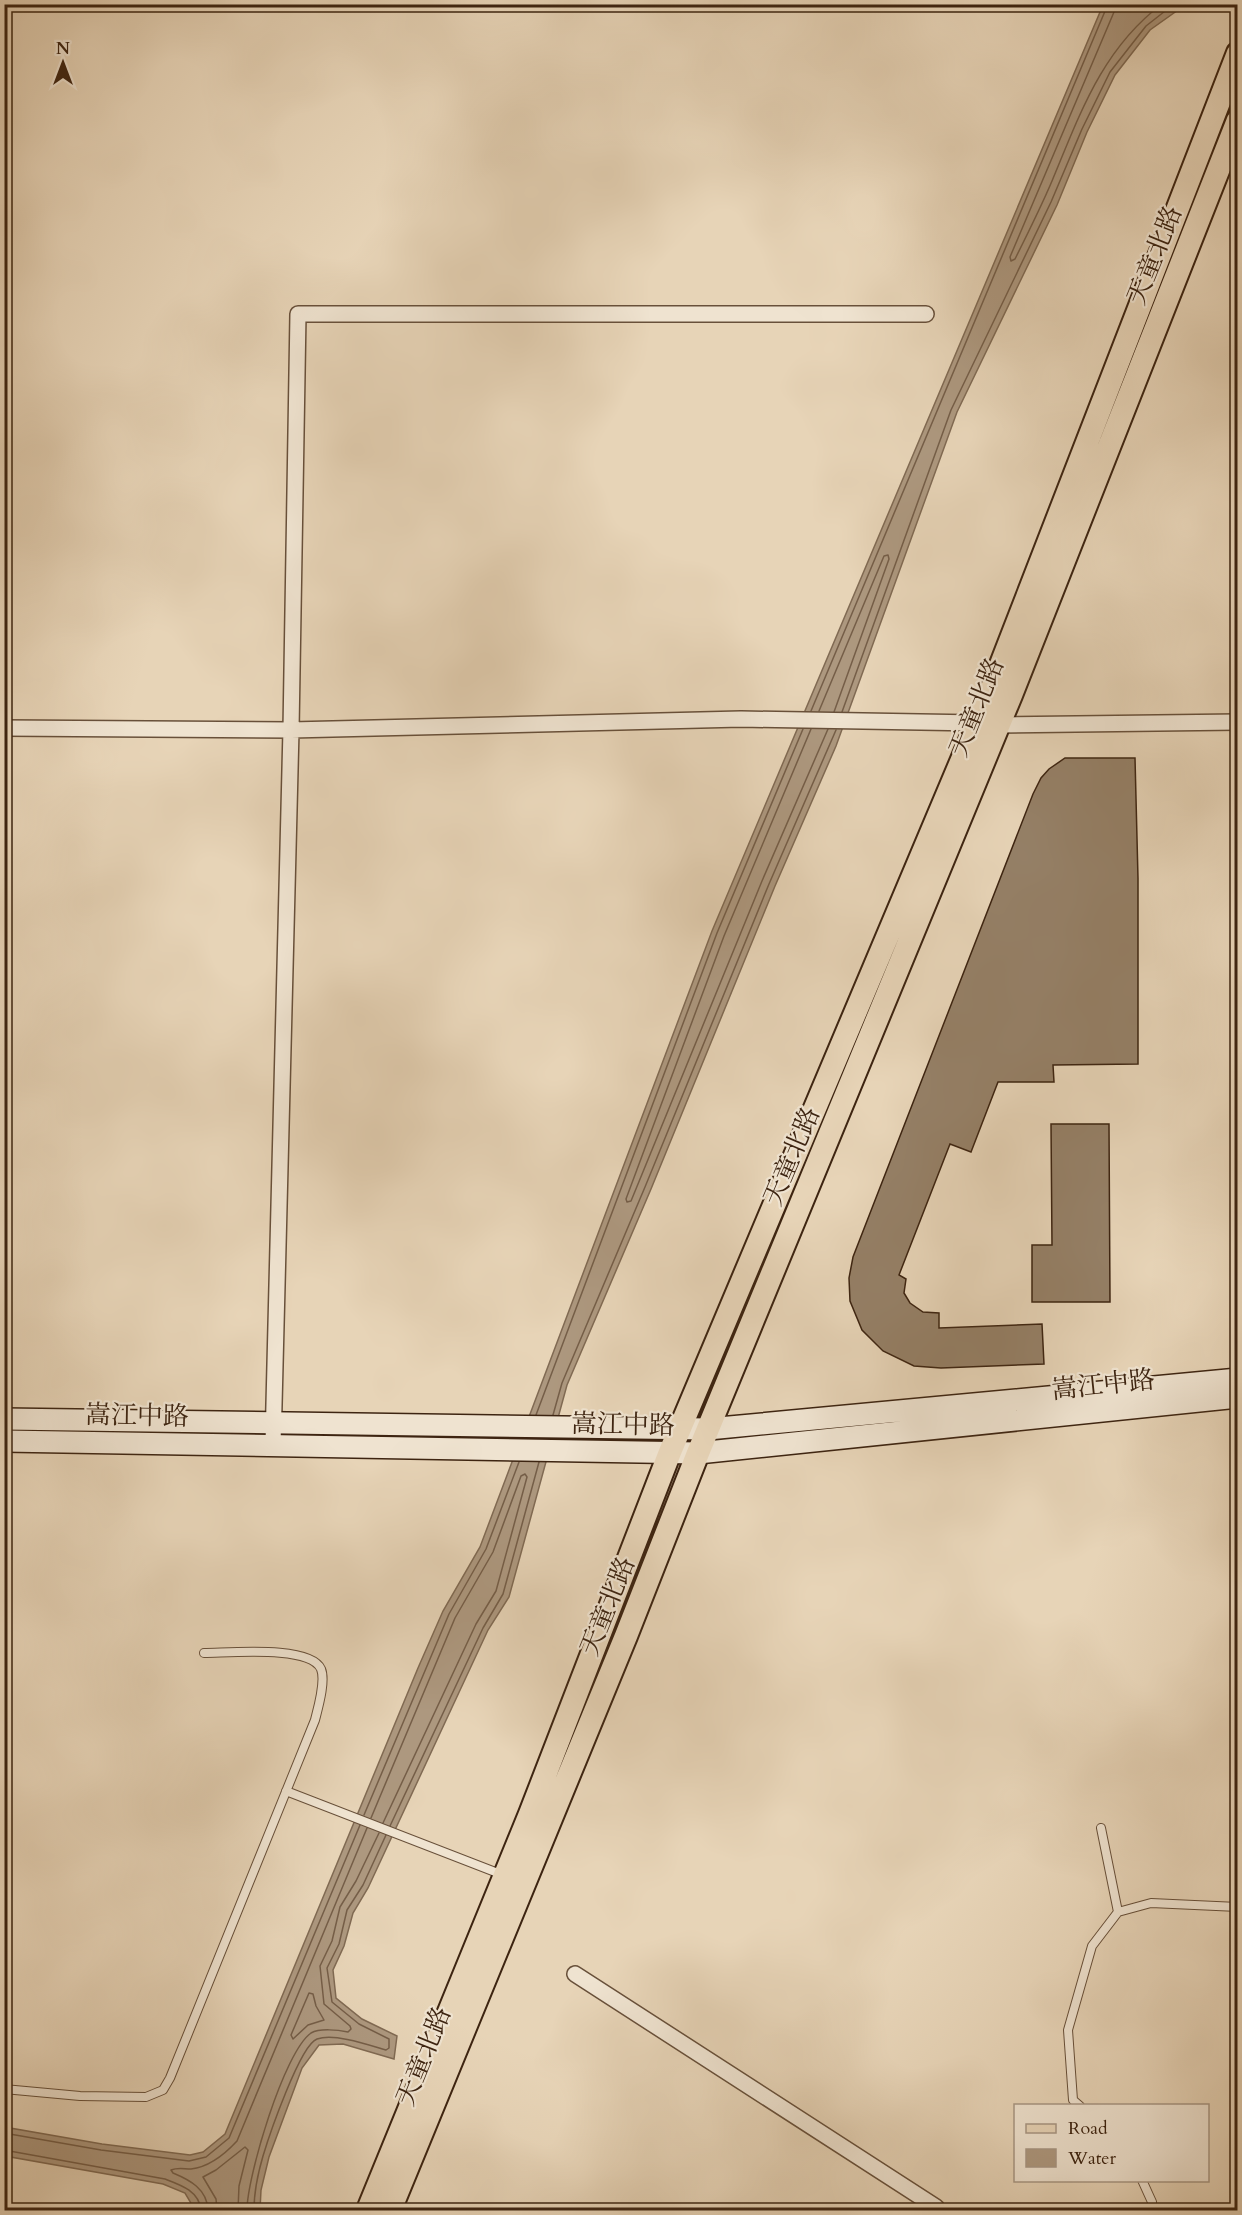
<svg xmlns="http://www.w3.org/2000/svg" width="1242" height="2215" font-family="Cardo,'Noto Serif SC',serif">
	<style>
		.water { fill: #ad987f; stroke: #806a53; stroke-width: 1.5 }
		.lines { fill: none; stroke-linecap: round; stroke-linejoin: round }
		.shore { stroke: #755e48; stroke-width: 1.5 }
		.building { fill: #958067; stroke: #3d2411; stroke-width: 1.5 }
		.lane-casing { stroke: #68503a; stroke-width: 10 }
		.street-casing { stroke: #68503a; stroke-width: 18 }
		.secondary-casing { stroke: #3d2411; stroke-width: 24 }
		.primary-casing { stroke: #3d2411; stroke-width: 26 }
		.lane { stroke: #efe3d0; stroke-width: 8 }
		.street { stroke: #efe3d0; stroke-width: 15 }
		.secondary { stroke: #efe3d0; stroke-width: 21 }
		.primary { stroke: #e7d4b7; stroke-width: 22 }
		.labels { text-anchor: middle; stroke-width: 4.5; stroke-linejoin: round; paint-order: stroke }
		.street-label { font-size: 26px; fill: #3d2411; stroke: #efe3d0 }
	</style>
	<rect width="100%" height="100%" fill="#e7d4b7"/>
	<filter id="stains"><feTurbulence type="fractalNoise" baseFrequency=".00333" numOctaves="4"/><feColorMatrix values="0 0 0 0 .2 0 0 0 0 .09 0 0 0 0 .02 0 0 0 .5 -.17"/></filter>
	<radialGradient id="worn" r=".72"><stop offset=".6" stop-color="#630" stop-opacity="0"/><stop offset="1" stop-color="#630" stop-opacity=".3"/></radialGradient>
	<!-- water -->
	<path class="water" d="M 1103,5 L 1185,5 L 1150,30 L 1115,75 L 1087,132 L 1057,205 L 957,412 L 836,746 L 775,886 L 651,1189 L 567,1385 L 509,1597 L 488,1630 L 368,1888 L 353,1913 L 344,1946 L 333,1970 L 336,1998 L 362,2019 L 397,2036 L 394,2059 L 343,2044 L 319,2045 L 302,2068 L 269,2157 L 261,2190 L 260,2210 L 195,2210 L 185,2193 L 163,2184 L 5,2156 L 4,2127 L 102,2144 L 190,2155 L 203,2152 L 225,2134 L 418,1668 L 443,1611 L 480,1547 L 712,931 Z"/>
	<g class="lines">
		<!-- shore -->
		<path class="shore" d="M 1116,4 L 1114,12 L 1010,257 L 1011,261 L 1015,259 C 1028,233 1041,207 1052,181 C 1080,114 1102,49 1162,4
			M 811,711 L 1108,4
			M 819,711 L 884,556 L 888,555 L 889,559 L 834,712
			M 842,712 L 951,410 L 1051,202 L 1082,129 L 1110,72 L 1146,26 L 1174,4
			M 811,729 L 724,936 L 626,1199 L 627,1202 L 631,1201 L 638,1184 L 762,881 L 828,729
			M 536,1415 L 717,933 L 803,729
			M 553,1415 L 562,1383 L 645,1187 L 769,884 L 836,730
			M 364,1815 L 449,1614 L 486,1549 L 519,1462
			M 371,1818 L 455,1618 L 493,1552 L 521,1476 L 525,1474 L 527,1477 L 496,1591 L 476,1624 L 383,1823
			M 390,1826 L 483,1628 L 503,1594 L 539,1462
			M 309,1993 L 313,1994 L 316,2006 L 324,2020 L 308,2025 L 293,2039 L 291,2035 Z
			M 4,2133 L 101,2150 L 189,2161 L 206,2157 L 229,2138 L 360,1825
			M 4,2150 L 165,2179 C 181,2185 199,2191 201,2210
			M 208,2210 C 207,2189 190,2180 173,2173 L 171,2170 C 178,2167 184,2169 191,2169 C 209,2167 225,2154 237,2141 L 367,1828
			M 217,2210 L 216,2199 L 203,2177 L 216,2170 L 245,2147 L 248,2150 L 239,2186 L 238,2210
			M 247,2210 C 247,2177 284,2052 311,2033 C 320,2028 338,2030 348,2032 L 351,2029 L 350,2026 L 324,2004 L 320,1966 L 332,1941 L 340,1907 L 356,1881 L 379,1833
			M 254,2210 C 254,2192 258,2173 263,2156 C 269,2136 300,2045 317,2039 C 335,2033 369,2045 386,2050 L 389,2048 L 389,2039 L 359,2024 L 332,2002 L 327,1968 L 339,1944 L 347,1910 L 363,1885 L 386,1835"/>
	</g>
	<!-- building -->
	<path class="building" d="M 1065,758 L 1135,758 L 1138,878 L 1138,1064 L 1053,1065 L 1054,1082 L 998,1082 L 971,1152 L 950,1144 L 899,1275 L 906,1279 L 904,1293 L 910,1303 L 923,1312 L 939,1313 L 939,1328 L 1042,1324 L 1044,1364 L 941,1368 L 914,1366 L 883,1351 L 862,1330 L 850,1301 L 849,1278 L 853,1257 L 1033,794 L 1041,778 L 1049,769 Z
		M 1051,1124 L 1109,1124 L 1110,1302 L 1032,1302 L 1032,1245 L 1052,1245 Z"/>
	<g class="lines">
		<defs>
			<path id="lane" d="M 286,1791 L 503,1875
				M 1101,1828 L 1118,1912
				M 4,2089 L 80,2096 L 146,2097 L 163,2090 L 170,2078 L 315,1720 C 318,1708 326,1681 321,1669 C 310,1645 229,1653 204,1653
				M 1080,2106 L 1073,2100 L 1068,2030 L 1092,1946 L 1118,1912 L 1151,1903 L 1238,1907
				M 1142,2180 L 1152,2202 L 1153,2210"/>
			<path id="street" d="M 4,728 L 291,730 L 741,719 L 978,723 L 999,725 L 1238,722
				M 273,1444 L 291,730 L 298,314 L 926,314
				M 575,1974 L 936,2207 L 937,2210"/>
			<path id="secondary" d="M 4,1419 L 708,1429 L 1238,1379
				M 4,1441 L 698,1453 L 1238,1397"/>
			<path id="primary" d="M 368,2210 L 530,1814 L 670,1452 L 988,698 L 1238,53
				M 390,2210 L 626,1636 L 698,1453 L 1011,695 L 1238,120"/>
		</defs>
		<!-- lane casing -->
		<use href="#lane" class="lane-casing"/>
		<!-- street casing -->
		<use href="#street" class="street-casing"/>
		<!-- secondary casing -->
		<use href="#secondary" class="secondary-casing"/>
		<!-- primary casing -->
		<use href="#primary" class="primary-casing"/>
		<!-- lane -->
		<use href="#lane" class="lane"/>
		<!-- street -->
		<use href="#street" class="street"/>
		<!-- secondary -->
		<use href="#secondary" class="secondary"/>
		<!-- primary -->
		<use href="#primary" class="primary"/>
	</g>
	<g class="labels">
		<!-- street labels -->
		<g class="street-label">
			<text transform="translate(1154 255) rotate(-68)" y="9">天童北路</text>
			<text transform="translate(976 707) rotate(-68)" y="9">天童北路</text>
			<text transform="translate(791 1156) rotate(-67)" y="9">天童北路</text>
			<text transform="translate(1103 1384) rotate(-6)" y="9">嵩江中路</text>
			<text transform="translate(137 1415) rotate(1)" y="9">嵩江中路</text>
			<text transform="translate(623 1424) rotate(1)" y="9">嵩江中路</text>
			<text transform="translate(607 1606) rotate(-68)" y="9">天童北路</text>
			<text transform="translate(423 2056) rotate(-68)" y="9">天童北路</text>
		</g>
	</g>
	<!-- margin -->
	<rect width="1242" height="2215" fill="none" stroke="#e7d4b7" stroke-width="24"/>
	<rect x="6" y="6" width="1230" height="2203" fill="none" stroke="#3d2411" stroke-width="3"/>
	<rect x="12" y="12" width="1218" height="2191" fill="none" stroke="#3d2411" stroke-width="1.5"/>
	<!-- legend -->
	<rect x="1014" y="2104" width="195" height="78" fill="#efe3d0" stroke="#a89784" stroke-width="1.5"/>
	<rect x="1026" y="2124" width="30" height="9" fill="#e7d4b7" stroke="#a89784" stroke-width="1.5"/>
	<text x="1068" y="2134" font-size="18" fill="#3d2411">Road</text>
	<rect x="1026" y="2149" width="30" height="18" fill="#ad987f" stroke="#a89784" stroke-width="1.5"/>
	<text x="1068" y="2164" font-size="18" fill="#3d2411">Water</text>
	<!-- north arrow -->
	<g transform="translate(63 63)" stroke="#efe3d0" stroke-width="4.5" paint-order="stroke">
	<path d="M0-4.5L10 22L0 15L-10 22Z" fill="#3d2411"/>
	<text y="-9" font-size="16" font-weight="bold" text-anchor="middle" fill="#3d2411">N</text>
	</g>
	<rect width="100%" height="100%" filter="url(#stains)"/>
	<rect width="100%" height="100%" fill="url(#worn)"/>
</svg>
